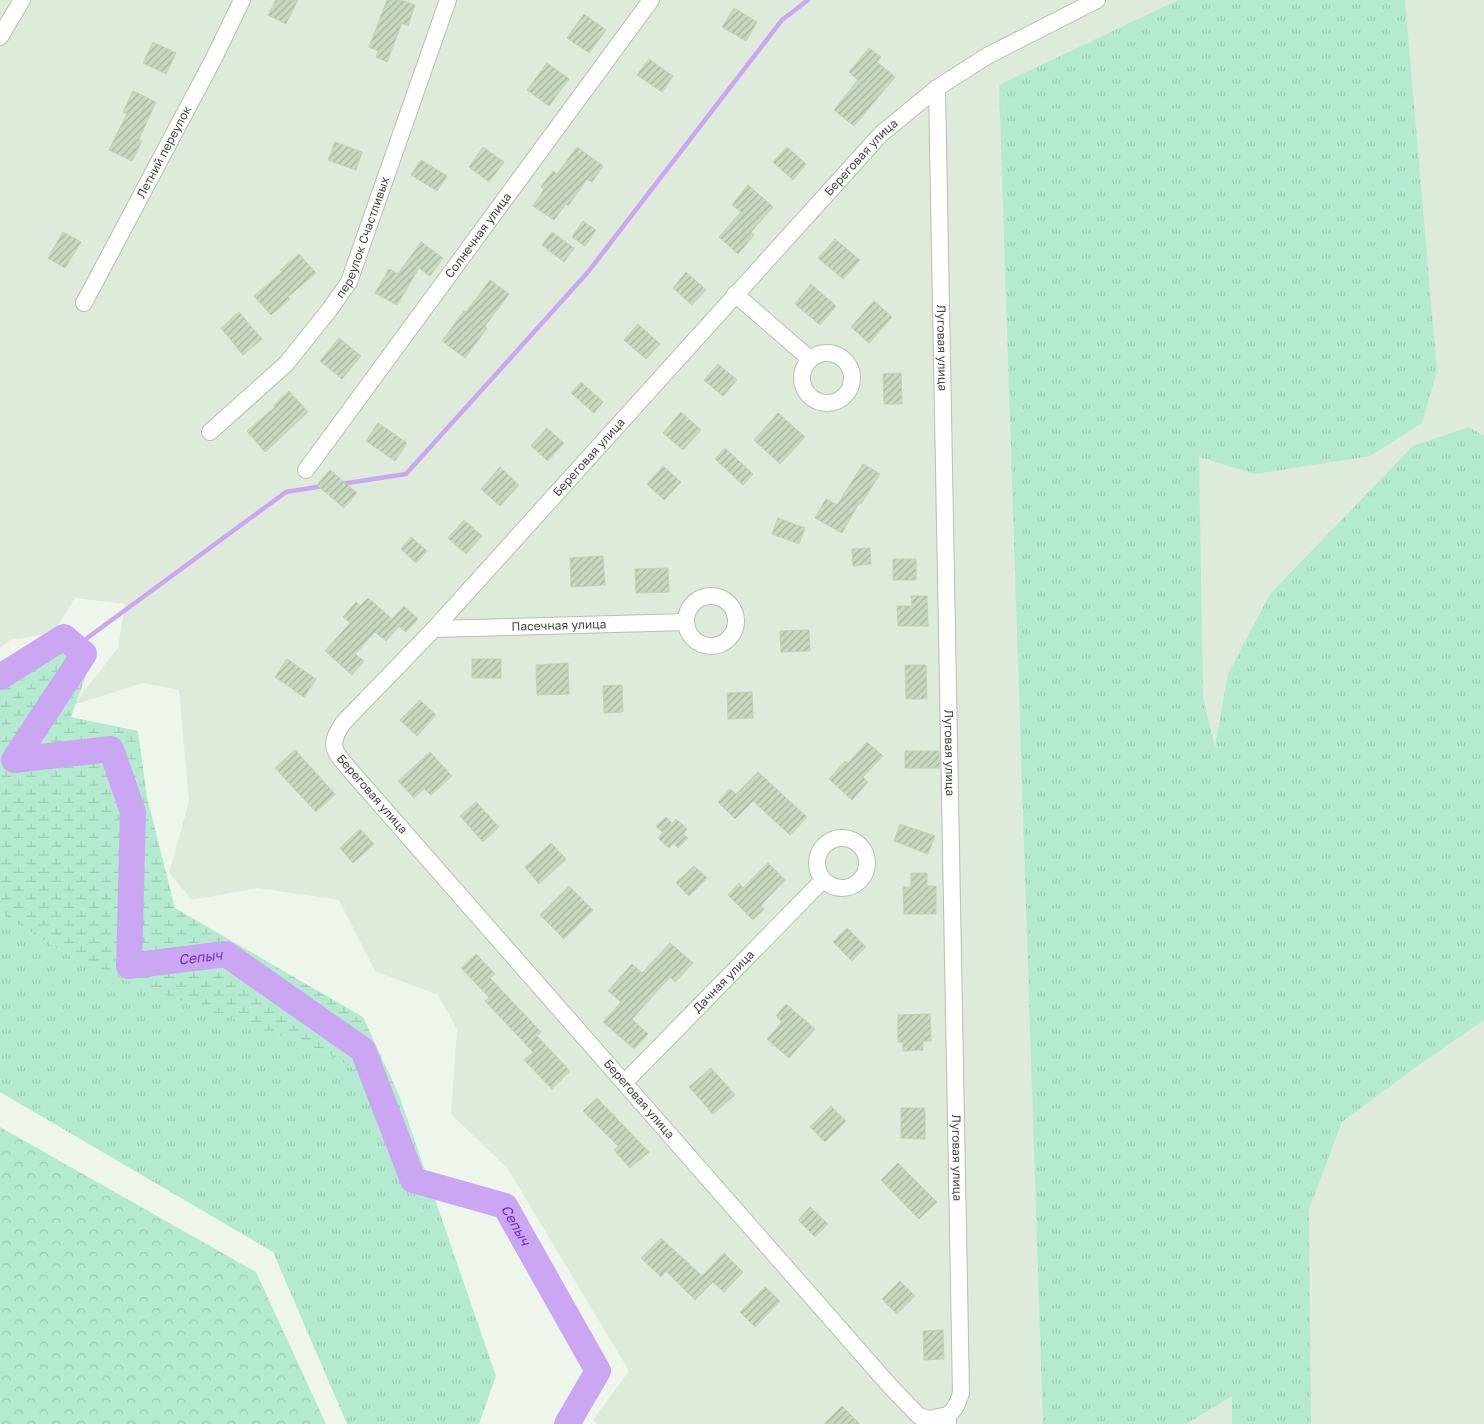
<svg xmlns="http://www.w3.org/2000/svg" width="1484" height="1424" font-family="'Golos Text',sans-serif">
	<style>
		.residential { fill: #deeada }
		.grass { fill: url(#grass-tufts) }
		.forest { fill: url(#forest-crowns) }
		.wetland { fill: url(#wetland-marsh) }
		.lines { fill: none; stroke-linecap: round; stroke-linejoin: round }
		.stream { stroke: #cba7f3; stroke-width: 4.5 }
		.river { stroke: #cba7f3; stroke-width: 26 }
		.building { fill: url(#building-hatch); stroke: #bed4b3 }
		.street-casing { stroke: #b4c2ae; stroke-width: 18 }
		.street { stroke: #fff; stroke-width: 16 }
		.labels { text-anchor: middle; stroke-width: 4; stroke-linejoin: round; paint-order: stroke }
		.street-label { font-size: 12px; fill: #3f4b39; stroke: #fff }
		.water-label { font-size: 14px; font-style: italic; fill: #712cbd; stroke: #fff }
	</style>
	<defs>
		<pattern id="grass-tufts" width="24" height="20" patternUnits="userSpaceOnUse" patternTransform="scale(1.25)"><rect width="24" height="20" fill="#b4ebd0"/><path d="M3 7l-1-3M5 7V3M7 7l1-3M15 17l-1-3M17 17v-4M19 17l1-3" fill="none" stroke="#9ccbb3"/></pattern>
		<pattern id="forest-crowns" width="20" height="18" patternUnits="userSpaceOnUse" patternTransform="scale(1.25)"><rect width="20" height="18" fill="#b4ebd0"/><path d="M2 6a3 3 0 1 1 6 0M12 15a3 3 0 1 1 6 0" fill="none" stroke="#9ccbb3"/></pattern>
		<pattern id="wetland-marsh" width="20" height="14" patternUnits="userSpaceOnUse" patternTransform="scale(1.25)"><rect width="20" height="14" fill="#b4ebd0"/><path d="M1 5h8M5 5V1M11 12h8M15 12V8" fill="none" stroke="#9ccbb3"/></pattern>
		<pattern id="building-hatch" width="6" height="6" patternUnits="userSpaceOnUse" patternTransform="scale(1.25)"><rect width="6" height="6" fill="#c9d8c0"/><path d="M-1 1l2-2M0 6l6-6M5 7l2-2" fill="none" stroke="#a5b19d"/></pattern>
	</defs>
	<rect width="100%" height="100%" fill="#eef6ec"/>
	<!-- residential -->
	<path class="residential" d="M 0,0 L 1484,0 L 1484,1424 L 597,1424 L 593,1420 L 629,1371 L 508,1169 L 451,1114 L 457,1029 L 438,995 L 375,971 L 339,900 L 258,888 L 192,900 L 169,873 L 189,802 L 179,690 L 143,683 L 73,705 L 118,648 L 125,604 L 75,598 L 53,633 L 10,640 L 0,648 Z"/>
	<!-- grass -->
	<path class="grass" d="M 1178,0 L 1405,0 L 1437,371 L 1422,423 L 1370,456 L 1255,474 L 1199,457 L 1203,697 L 1215,747 L 1228,674 L 1270,594 L 1413,446 L 1469,427 L 1484,436 L 1484,1020 L 1416,1067 L 1342,1122 L 1309,1209 L 1311,1424 L 1232,1424 L 1232,1396 L 1186,1424 L 1043,1424 L 999,85 Z
		M 0,913 L 78,961 L 323,1051 L 399,1095 L 496,1376 L 479,1424 L 347,1424 L 273,1252 L 0,1092 Z"/>
	<!-- forest -->
	<path class="forest" d="M 0,1127 L 256,1272 L 326,1424 L 0,1424 Z"/>
	<!-- wetland -->
	<path class="wetland" d="M 68,625 L 94,653 L 71,717 L 138,731 L 147,797 L 175,908 L 363,1017 L 399,1095 L 323,1051 L 176,999 L 78,961 L 0,913 L 0,662 Z"/>
	<g class="lines">
		<!-- stream -->
		<path class="stream" d="M 341,484 L 406,474 L 588,272 L 782,20 L 808,0
			M 75,647 L 286,492 L 323,486"/>
		<!-- river -->
		<path class="river" id="s1" d="M 0,677 L 64,637 L 84,654 L 14,760 L 111,749 L 133,812 L 129,966 L 226,954 L 363,1050 L 413,1180 L 505,1206 L 598,1371 L 567,1424"/>
	</g>
	<!-- building -->
	<path class="building" d="M 276,0 L 298,0 L 286,24 L 268,15 Z
		M 387,0 L 401,0 L 415,5 L 408,26 L 402,23 L 387,62 L 376,57 L 378,51 L 369,47 Z
		M 734,8 L 757,22 L 746,41 L 722,27 Z
		M 584,14 L 606,30 L 589,53 L 567,38 Z
		M 153,42 L 176,53 L 166,74 L 143,63 Z
		M 869,48 L 881,57 L 877,62 L 895,77 L 854,126 L 834,110 L 858,80 L 849,72 Z
		M 649,59 L 673,76 L 662,92 L 637,75 Z
		M 547,63 L 569,79 L 549,106 L 527,90 Z
		M 133,91 L 156,102 L 139,139 L 142,141 L 132,161 L 109,150 L 127,114 L 123,112 Z
		M 335,142 L 362,152 L 356,170 L 328,160 Z
		M 483,147 L 504,162 L 489,182 L 469,167 Z
		M 577,147 L 603,166 L 592,182 L 587,179 L 568,206 L 566,204 L 554,220 L 533,206 L 544,189 L 541,187 L 553,171 L 557,174 Z
		M 787,147 L 806,164 L 793,180 L 773,162 Z
		M 421,160 L 447,176 L 437,191 L 411,175 Z
		M 748,185 L 773,207 L 751,232 L 754,235 L 738,254 L 719,237 L 741,212 L 732,205 Z
		M 583,221 L 596,230 L 585,246 L 572,237 Z
		M 63,232 L 81,242 L 65,268 L 48,258 Z
		M 552,232 L 574,248 L 564,262 L 542,245 Z
		M 835,239 L 860,260 L 843,279 L 818,258 Z
		M 421,242 L 443,258 L 430,276 L 419,268 L 397,305 L 375,293 L 389,269 L 398,274 Z
		M 299,254 L 316,273 L 288,297 L 290,299 L 271,315 L 254,296 L 282,272 L 280,270 Z
		M 686,272 L 706,290 L 692,305 L 673,288 Z
		M 490,280 L 509,294 L 485,326 L 487,328 L 465,358 L 442,341 L 464,311 L 466,312 Z
		M 811,284 L 836,306 L 820,325 L 795,304 Z
		M 874,301 L 892,317 L 869,343 L 851,327 Z
		M 239,312 L 262,339 L 243,355 L 221,328 Z
		M 638,324 L 660,344 L 646,359 L 624,340 Z
		M 339,338 L 361,356 L 342,379 L 320,361 Z
		M 718,364 L 737,380 L 723,396 L 704,380 Z
		M 901,373 L 902,404 L 884,404 L 883,374 Z
		M 581,382 L 603,402 L 594,413 L 571,393 Z
		M 289,391 L 308,412 L 265,452 L 247,431 L 275,407 L 274,405 Z
		M 681,412 L 701,430 L 683,450 L 663,433 Z
		M 778,413 L 805,437 L 780,464 L 754,440 Z
		M 378,423 L 407,443 L 395,461 L 366,441 Z
		M 547,428 L 564,443 L 548,461 L 531,446 Z
		M 725,448 L 753,474 L 743,485 L 715,459 Z
		M 863,464 L 880,474 L 861,504 L 859,503 L 842,533 L 815,518 L 826,499 L 837,505 Z
		M 663,466 L 681,482 L 664,500 L 647,484 Z
		M 500,467 L 519,485 L 500,506 L 481,489 Z
		M 330,470 L 357,493 L 344,508 L 317,485 Z
		M 778,518 L 805,528 L 799,544 L 772,534 Z
		M 464,520 L 482,536 L 466,554 L 448,538 Z
		M 411,537 L 427,551 L 416,563 L 401,549 Z
		M 870,548 L 871,564 L 853,566 L 852,549 Z
		M 603,556 L 605,585 L 571,587 L 570,558 Z
		M 893,559 L 916,559 L 916,580 L 893,580 Z
		M 668,568 L 669,592 L 636,593 L 635,569 Z
		M 911,596 L 927,596 L 928,626 L 898,626 L 897,606 L 912,606 Z
		M 368,598 L 392,619 L 404,606 L 418,619 L 406,632 L 399,626 L 386,641 L 375,632 L 355,654 L 364,661 L 352,675 L 325,651 L 350,623 L 343,617 L 356,602 L 360,606 Z
		M 809,630 L 810,651 L 781,652 L 780,631 Z
		M 287,659 L 316,679 L 304,697 L 275,677 Z
		M 472,659 L 501,659 L 501,678 L 472,678 Z
		M 568,663 L 569,694 L 537,695 L 536,665 Z
		M 905,665 L 926,665 L 927,699 L 906,699 Z
		M 622,685 L 623,712 L 604,713 L 603,686 Z
		M 752,692 L 753,718 L 728,719 L 727,693 Z
		M 420,700 L 436,715 L 417,736 L 400,720 Z
		M 867,742 L 883,756 L 863,777 L 868,782 L 852,800 L 829,779 L 845,761 L 848,763 Z
		M 295,750 L 335,794 L 316,812 L 275,768 Z
		M 905,751 L 939,751 L 940,768 L 905,768 Z
		M 430,752 L 452,776 L 431,795 L 424,789 L 414,798 L 398,781 Z
		M 758,772 L 807,817 L 790,835 L 753,801 L 735,819 L 718,802 L 730,789 L 736,794 Z
		M 476,802 L 499,827 L 483,842 L 460,816 Z
		M 666,817 L 672,823 L 676,819 L 687,829 L 683,834 L 688,838 L 678,848 L 673,843 L 669,848 L 658,838 L 663,833 L 656,826 Z
		M 900,824 L 935,836 L 928,854 L 894,841 Z
		M 360,829 L 374,844 L 353,863 L 340,848 Z
		M 551,843 L 566,859 L 539,884 L 525,867 Z
		M 768,863 L 785,880 L 761,905 L 764,909 L 753,920 L 728,895 L 739,883 L 743,888 Z
		M 694,866 L 707,878 L 689,896 L 676,883 Z
		M 911,873 L 927,873 L 927,886 L 936,886 L 936,914 L 904,914 L 903,887 L 911,887 Z
		M 569,886 L 593,910 L 564,939 L 540,915 Z
		M 847,928 L 866,947 L 852,961 L 833,942 Z
		M 670,943 L 693,963 L 675,982 L 670,977 L 632,1019 L 648,1034 L 634,1049 L 603,1022 L 621,1002 L 608,991 L 632,964 L 642,973 Z
		M 476,954 L 495,974 L 490,978 L 541,1032 L 537,1036 L 570,1071 L 552,1089 L 524,1060 L 533,1052 L 485,1001 L 489,997 L 461,968 Z
		M 786,1004 L 815,1029 L 789,1058 L 767,1039 L 782,1022 L 776,1016 Z
		M 930,1014 L 931,1041 L 923,1041 L 923,1050 L 903,1051 L 903,1042 L 898,1042 L 898,1015 Z
		M 711,1068 L 735,1095 L 713,1114 L 689,1087 Z
		M 597,1098 L 649,1152 L 630,1168 L 614,1150 L 618,1146 L 583,1111 Z
		M 831,1106 L 846,1121 L 825,1142 L 810,1127 Z
		M 901,1108 L 925,1108 L 925,1139 L 901,1138 Z
		M 898,1163 L 937,1202 L 919,1219 L 881,1180 Z
		M 810,1207 L 828,1224 L 815,1237 L 798,1220 Z
		M 661,1238 L 702,1276 L 724,1253 L 743,1272 L 724,1292 L 713,1282 L 695,1300 L 666,1271 L 661,1277 L 641,1258 Z
		M 900,1281 L 915,1296 L 897,1314 L 882,1299 Z
		M 765,1287 L 780,1301 L 755,1327 L 740,1312 Z
		M 943,1330 L 944,1359 L 924,1360 L 923,1331 Z
		M 842,1406 L 860,1424 L 824,1424 Z"/>
	<g class="lines">
		<defs>
			<g id="street">
				<path d="M 0,37 L 22,0"/>
				<path id="s2" d="M 937,88 L 961,1393 C 958,1402 956,1409 948,1415"/>
				<path d="M 735,294 L 810,359"/>
				<path id="s3" d="M 84,303 L 214,58 L 242,0"/>
				<circle cx="827" cy="378" r="25"/>
				<path id="s4" d="M 210,432 L 286,364 L 330,309 L 349,282 L 448,0"/>
				<path id="s5" d="M 306,470 L 651,0"/>
				<circle cx="711" cy="621" r="25"/>
				<path id="s6" d="M 434,629 L 686,622"/>
				<circle cx="842" cy="863" r="25"/>
				<path id="s7" d="M 625,1082 L 823,880"/>
				<path id="s8" d="M 948,1424 L 948,1415 L 929,1419 L 919,1416 L 889,1385 L 350,770 C 333,750 328,746 343,723 L 434,629 L 881,134 L 937,88 L 987,56 L 1097,0"/>
			</g>
		</defs>
		<!-- street casing -->
		<use href="#street" class="street-casing"/>
		<!-- street -->
		<use href="#street" class="street"/>
	</g>
	<g class="labels">
		<!-- street labels -->
		<g class="street-label">
			<text dy="4" stroke="none"><textPath href="#s3" startOffset="171">Летний переулок</textPath></text>
			<text dy="4" stroke="none"><textPath href="#s8" startOffset="1721">Береговая улица</textPath></text>
			<text dy="4" stroke="none"><textPath href="#s5" startOffset="291">Солнечная улица</textPath></text>
			<text dy="4" stroke="none"><textPath href="#s4" startOffset="252">переулок Счастливых</textPath></text>
			<text dy="4" stroke="none"><textPath href="#s2" startOffset="260">Луговая улица</textPath></text>
			<text dy="4" stroke="none"><textPath href="#s8" startOffset="1316">Береговая улица</textPath></text>
			<text dy="4" stroke="none"><textPath href="#s6" startOffset="125">Пасечная улица</textPath></text>
			<text dy="4" stroke="none"><textPath href="#s2" startOffset="665">Луговая улица</textPath></text>
			<text transform="translate(372 794) rotate(49)" y="4">Береговая улица</text>
			<text dy="4" stroke="none"><textPath href="#s7" startOffset="141">Дачная улица</textPath></text>
			<text transform="translate(639 1099) rotate(49)" y="4">Береговая улица</text>
			<text dy="4" stroke="none"><textPath href="#s2" startOffset="1070">Луговая улица</textPath></text>
		</g>
		<!-- water labels -->
		<g class="water-label">
			<text dy="5" stroke="none"><textPath href="#s1" startOffset="619">Сепыч</textPath></text>
			<text dy="5" stroke="none"><textPath href="#s1" startOffset="1069">Сепыч</textPath></text>
		</g>
	</g>
</svg>
